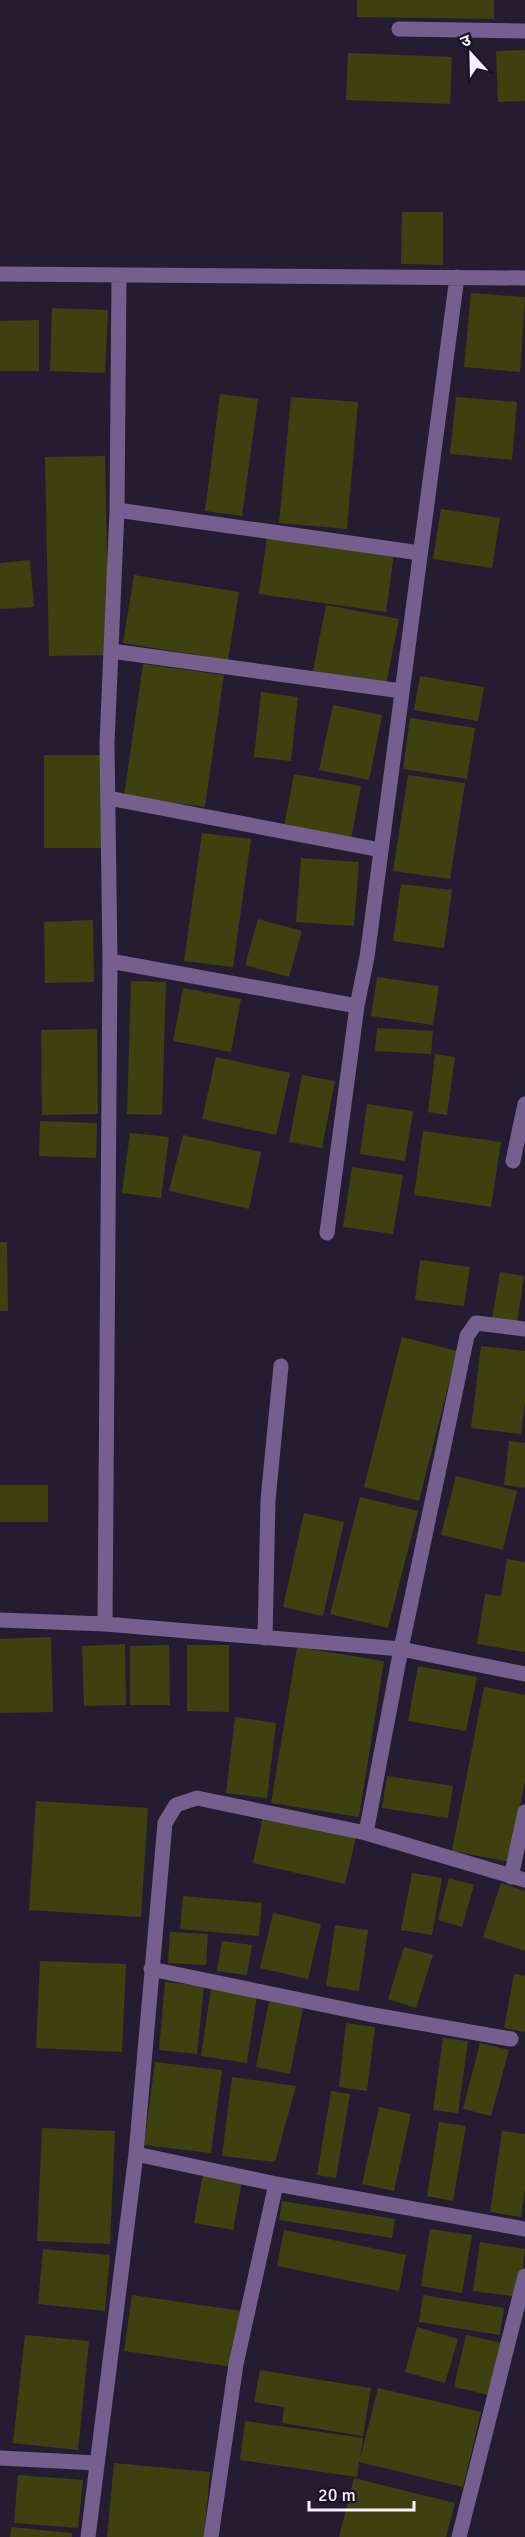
<svg xmlns="http://www.w3.org/2000/svg" width="525" height="2537" font-family="Signika,'Noto Sans Devanagari',sans-serif">
	<style>
		.building { fill: #3e4010 }
		.lines { fill: none; stroke-linecap: round; stroke-linejoin: round }
		.lane { stroke: #745f8f; stroke-width: 15 }
		.street { stroke: #745f8f; stroke-width: 15 }
	</style>
	<rect width="100%" height="100%" fill="#261c32"/>
	<!-- building -->
	<path class="building" d="M 357,0 L 494,0 L 494,19 L 357,17 Z
		M 525,50 L 525,101 L 498,102 L 496,51 Z
		M 348,53 L 452,57 L 450,104 L 346,100 Z
		M 402,212 L 443,212 L 443,265 L 401,264 Z
		M 471,293 L 525,297 L 520,372 L 464,367 Z
		M 52,308 L 108,310 L 105,373 L 50,371 Z
		M 39,320 L 39,371 L 0,371 L 0,321 Z
		M 220,394 L 258,399 L 242,516 L 205,511 Z
		M 291,397 L 358,402 L 347,529 L 279,523 Z
		M 456,397 L 517,402 L 512,460 L 450,454 Z
		M 105,456 L 109,655 L 49,656 L 45,457 Z
		M 441,509 L 500,518 L 492,568 L 433,559 Z
		M 267,536 L 394,554 L 386,612 L 259,594 Z
		M 30,560 L 34,607 L 0,609 L 0,563 Z
		M 134,575 L 239,592 L 228,660 L 123,643 Z
		M 326,605 L 399,619 L 386,685 L 313,671 Z
		M 143,664 L 224,675 L 205,807 L 124,796 Z
		M 420,676 L 484,687 L 478,721 L 414,710 Z
		M 261,692 L 298,697 L 291,761 L 254,757 Z
		M 333,705 L 382,715 L 369,780 L 319,770 Z
		M 410,718 L 475,728 L 467,779 L 403,769 Z
		M 44,755 L 102,755 L 102,848 L 44,848 Z
		M 294,774 L 361,786 L 351,839 L 284,827 Z
		M 408,775 L 465,783 L 450,879 L 393,871 Z
		M 202,833 L 251,839 L 233,967 L 184,961 Z
		M 301,858 L 359,862 L 354,926 L 296,922 Z
		M 401,884 L 452,890 L 444,948 L 393,941 Z
		M 258,919 L 302,931 L 289,977 L 245,965 Z
		M 93,920 L 94,982 L 45,983 L 44,922 Z
		M 377,977 L 439,986 L 433,1025 L 371,1016 Z
		M 131,981 L 166,982 L 162,1115 L 127,1114 Z
		M 183,988 L 241,999 L 231,1052 L 173,1041 Z
		M 377,1028 L 433,1031 L 431,1054 L 375,1051 Z
		M 97,1029 L 98,1114 L 42,1115 L 41,1030 Z
		M 435,1054 L 455,1057 L 447,1115 L 428,1112 Z
		M 216,1057 L 290,1073 L 276,1135 L 202,1119 Z
		M 302,1075 L 335,1081 L 322,1148 L 289,1142 Z
		M 367,1104 L 413,1111 L 405,1161 L 360,1154 Z
		M 40,1121 L 97,1123 L 96,1158 L 39,1156 Z
		M 423,1131 L 501,1142 L 491,1207 L 414,1195 Z
		M 130,1133 L 169,1137 L 161,1198 L 122,1193 Z
		M 183,1135 L 261,1152 L 249,1209 L 169,1191 Z
		M 352,1167 L 403,1175 L 393,1234 L 343,1227 Z
		M 0,1242 L 7,1242 L 8,1311 L 0,1311 Z
		M 420,1260 L 470,1267 L 464,1306 L 415,1300 Z
		M 500,1272 L 524,1276 L 517,1323 L 492,1319 Z
		M 402,1337 L 457,1351 L 419,1501 L 364,1487 Z
		M 481,1346 L 525,1351 L 525,1401 L 521,1434 L 471,1428 Z
		M 509,1441 L 525,1443 L 525,1488 L 504,1485 Z
		M 456,1476 L 517,1491 L 503,1550 L 441,1535 Z
		M 0,1485 L 48,1485 L 48,1522 L 0,1522 Z
		M 360,1497 L 418,1511 L 388,1628 L 330,1614 Z
		M 304,1513 L 344,1522 L 323,1616 L 283,1607 Z
		M 507,1559 L 525,1562 L 525,1652 L 477,1644 L 485,1594 L 501,1596 Z
		M 51,1637 L 53,1712 L 0,1713 L 0,1639 Z
		M 125,1644 L 126,1705 L 84,1706 L 82,1646 Z
		M 169,1645 L 170,1705 L 130,1705 L 130,1646 Z
		M 187,1645 L 229,1645 L 229,1712 L 187,1711 Z
		M 297,1647 L 384,1661 L 359,1817 L 271,1803 Z
		M 418,1666 L 477,1677 L 466,1731 L 408,1721 Z
		M 484,1687 L 525,1695 L 525,1781 L 510,1862 L 452,1851 Z
		M 235,1717 L 276,1723 L 267,1798 L 226,1793 Z
		M 387,1776 L 453,1786 L 448,1818 L 382,1808 Z
		M 36,1801 L 148,1808 L 141,1917 L 29,1910 Z
		M 263,1816 L 356,1837 L 345,1884 L 253,1863 Z
		M 412,1873 L 442,1878 L 432,1935 L 401,1930 Z
		M 449,1878 L 474,1885 L 462,1927 L 438,1920 Z
		M 501,1883 L 525,1891 L 525,1951 L 483,1937 Z
		M 183,1896 L 262,1903 L 259,1936 L 180,1929 Z
		M 273,1913 L 321,1924 L 308,1979 L 260,1968 Z
		M 335,1925 L 368,1930 L 359,1991 L 326,1986 Z
		M 170,1932 L 208,1934 L 206,1965 L 168,1963 Z
		M 222,1941 L 252,1945 L 247,1975 L 217,1971 Z
		M 404,1947 L 433,1955 L 416,2008 L 388,1999 Z
		M 40,1961 L 126,1964 L 122,2052 L 36,2048 Z
		M 514,1974 L 525,1976 L 525,2032 L 504,2028 Z
		M 165,1982 L 204,1986 L 197,2054 L 159,2050 Z
		M 211,1988 L 257,1995 L 247,2063 L 201,2056 Z
		M 269,2001 L 303,2008 L 290,2074 L 256,2067 Z
		M 346,2023 L 375,2027 L 367,2091 L 339,2087 Z
		M 443,2038 L 468,2041 L 458,2113 L 433,2110 Z
		M 480,2043 L 509,2050 L 491,2116 L 463,2109 Z
		M 155,2062 L 222,2070 L 211,2153 L 144,2145 Z
		M 232,2077 L 296,2086 L 275,2162 L 222,2156 Z
		M 331,2091 L 350,2094 L 336,2178 L 317,2175 Z
		M 379,2107 L 411,2114 L 394,2191 L 362,2184 Z
		M 439,2122 L 466,2126 L 453,2201 L 427,2196 Z
		M 42,2128 L 115,2131 L 110,2244 L 37,2241 Z
		M 502,2131 L 525,2134 L 525,2189 L 521,2217 L 490,2212 Z
		M 203,2174 L 242,2181 L 233,2230 L 194,2223 Z
		M 282,2201 L 395,2219 L 392,2238 L 279,2220 Z
		M 430,2229 L 472,2235 L 462,2293 L 421,2286 Z
		M 284,2230 L 406,2255 L 399,2291 L 277,2266 Z
		M 480,2242 L 525,2249 L 519,2297 L 473,2291 Z
		M 43,2249 L 110,2255 L 105,2311 L 38,2304 Z
		M 132,2295 L 242,2311 L 233,2367 L 124,2351 Z
		M 423,2295 L 504,2308 L 500,2335 L 419,2322 Z
		M 417,2327 L 458,2339 L 445,2383 L 405,2372 Z
		M 25,2335 L 89,2341 L 78,2450 L 13,2443 Z
		M 466,2335 L 502,2343 L 489,2395 L 454,2387 Z
		M 260,2370 L 371,2388 L 363,2436 L 282,2423 L 284,2407 L 254,2402 Z
		M 378,2388 L 481,2412 L 463,2487 L 359,2462 L 357,2477 L 240,2460 L 245,2421 L 363,2438 L 360,2459 Z
		M 114,2463 L 210,2472 L 204,2537 L 107,2537 Z
		M 18,2475 L 83,2480 L 78,2528 L 14,2523 Z
		M 354,2478 L 455,2503 L 446,2537 L 339,2537 Z
		M 11,2527 L 72,2533 L 72,2537 L 10,2537 Z"/>
	<g class="lines">
		<!-- lane -->
		<path class="lane" d="M 0,2458 L 97,2463"/>
		<!-- street -->
		<path class="street" d="M 399,29 L 525,31
			M 0,274 L 525,278
			M 117,510 L 420,553
			M 111,651 L 402,691
			M 108,798 L 381,850
			M 110,961 L 357,1006
			M 513,1161 L 525,1104
			M 327,1233 L 357,1006 L 367,957 L 457,277
			M 0,1620 L 105,1624 L 401,1649 L 525,1674
			M 105,1624 L 110,961 L 107,743 L 117,510 L 119,277
			M 265,1638 L 268,1500 L 281,1366
			M 366,1833 L 401,1649 L 467,1336 L 476,1323 L 525,1329
			M 511,1877 L 525,1812
			M 525,1880 L 366,1833 L 197,1798 L 176,1805 L 165,1823 L 136,2154 L 276,2184 L 525,2229
			M 151,1969 L 368,2014 L 511,2039
			M 88,2537 L 136,2154
			M 211,2537 L 236,2364 L 276,2184
			M 459,2537 L 525,2276"/>
	</g>
	<!-- north arrow -->
	<g transform="translate(471 54) rotate(338)" stroke="#1c1228" stroke-width="4.5" paint-order="stroke">
	<path d="M0-4.5L10 22L0 15L-10 22Z" fill="#f7f2ff"/>
	<text y="-9" font-size="16" font-weight="bold" text-anchor="middle" fill="#f7f2ff">उ</text>
	</g>
	<!-- scale -->
	<path d="M309 2501v9h105v-9" fill="none" stroke="#f7f2ff" stroke-width="3"/>
	<text x="318" y="2501" font-size="18" fill="#f7f2ff" stroke="#1c1228" stroke-width="4.5" paint-order="stroke">20 m</text>
</svg>
